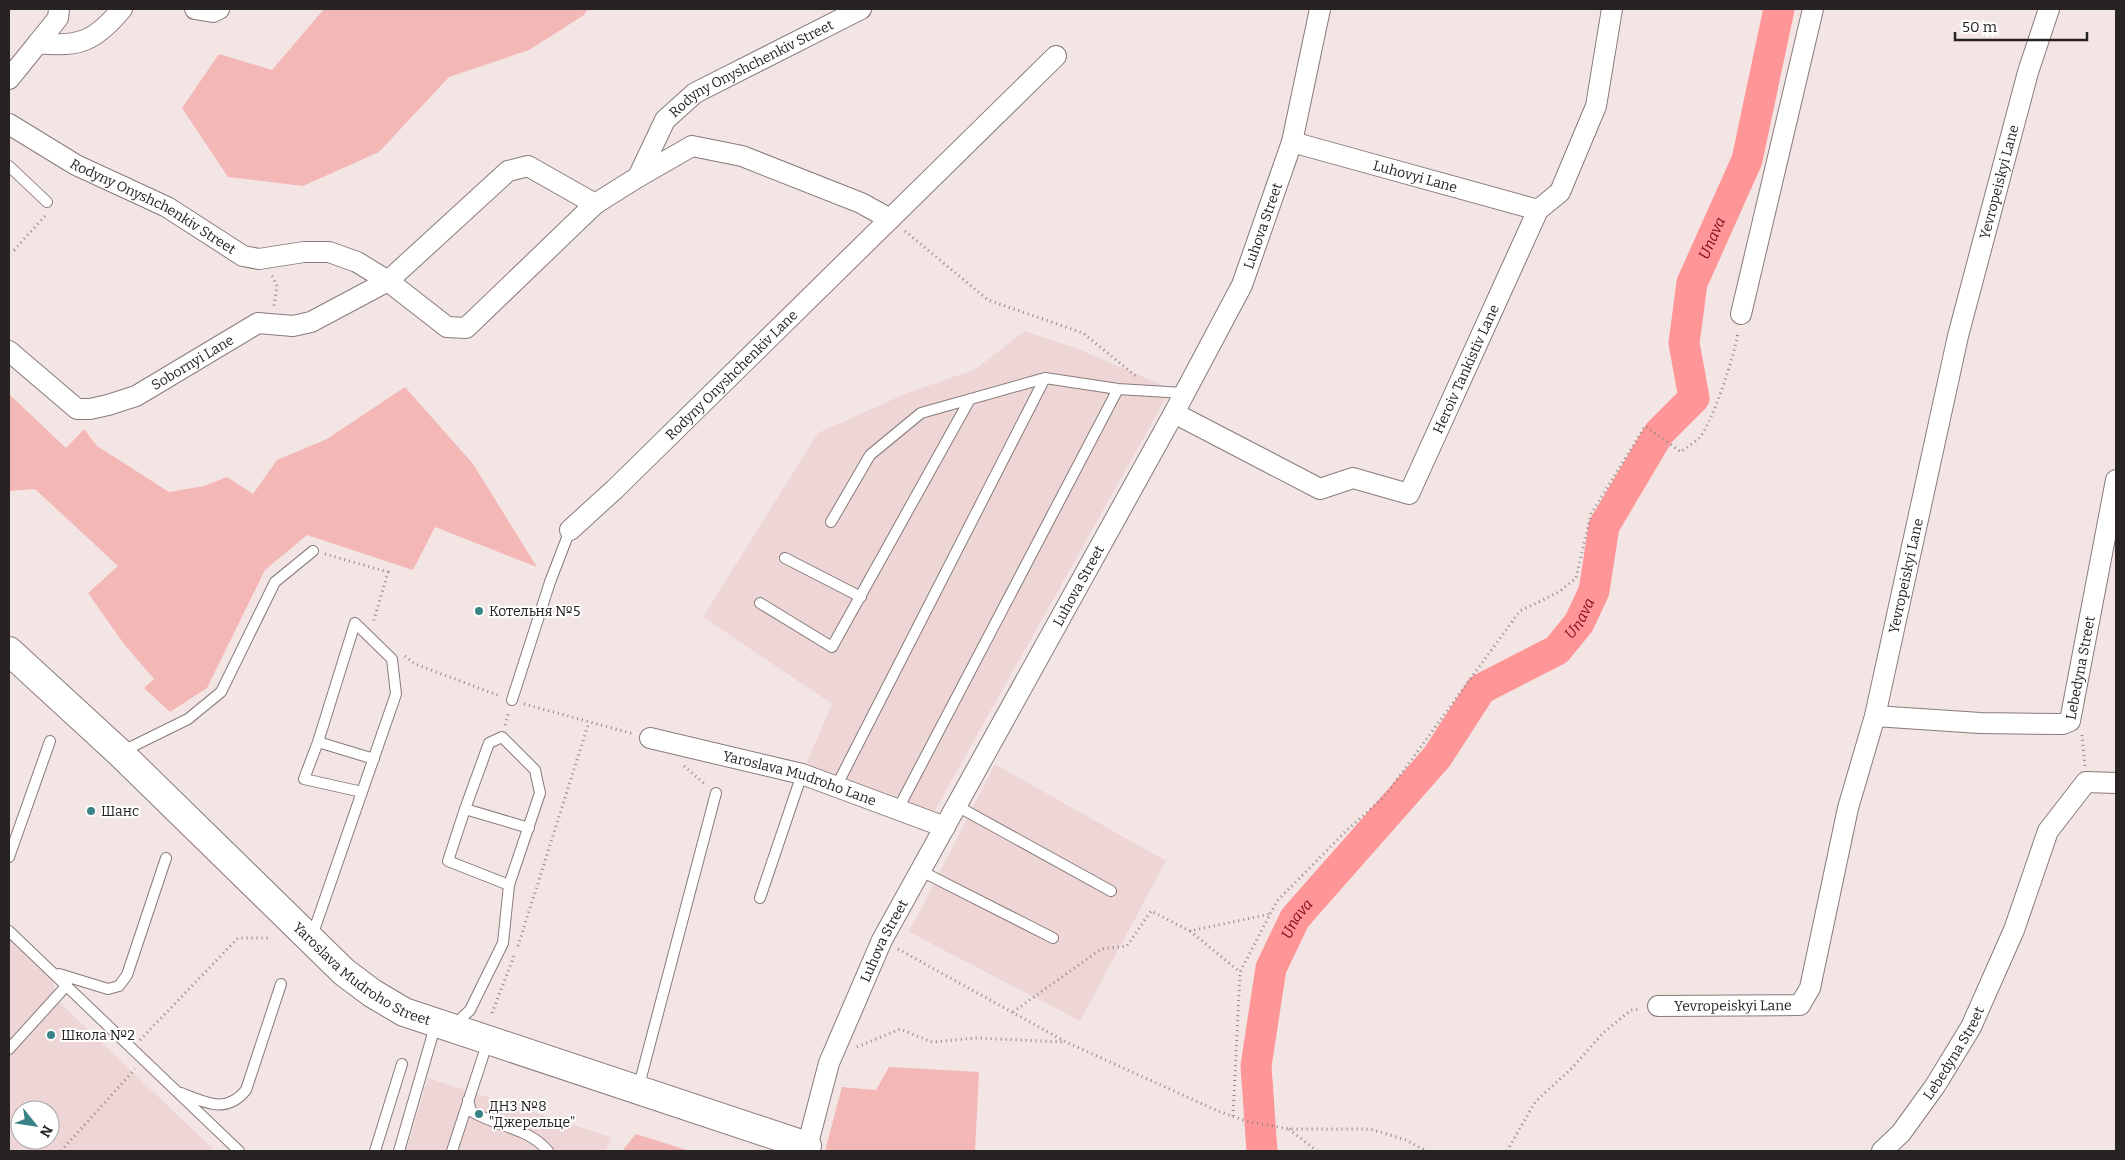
<svg xmlns="http://www.w3.org/2000/svg" width="2125" height="1160" font-family="Bitter,serif">
	<style>
		.built { fill: #edd6d5; fill-rule: evenodd }
		.green { fill: #f3b7b6 }
		.lines { fill: none; stroke-linecap: round; stroke-linejoin: round }
		.river { stroke: #fe9596; stroke-width: 31 }
		.lane-casing { stroke: #887b7a; stroke-width: 12 }
		.street-casing { stroke: #887b7a; stroke-width: 22 }
		.secondary-casing { stroke: #887b7a; stroke-width: 30 }
		.path { stroke: #918787; stroke-width: 3; stroke-dasharray: 1 4; stroke-linecap: butt }
		.lane { stroke: #fff; stroke-width: 10 }
		.street { stroke: #fff; stroke-width: 20 }
		.secondary { stroke: #fff; stroke-width: 28 }
		.poi-dot { fill: #398285; stroke: #fff; stroke-width: 2 }
		.labels { text-anchor: middle; stroke-width: 4; stroke-linejoin: round; paint-order: stroke }
		.street-label { font-size: 14px; fill: #282323; stroke: #fff }
		.poi-label { font-size: 14px; fill: #282323; stroke: #fff; text-anchor: start }
		.water-label { font-size: 15px; font-style: italic; fill: #890923; stroke: #fff }
	</style>
	<rect width="100%" height="100%" fill="#f4e5e5"/>
	<!-- built -->
	<path class="built" d="M 1025,331 L 1078,349 L 1171,389 L 929,821 L 802,774 L 832,704 L 703,617 L 818,433 L 912,391 L 974,370 Z
		M 995,764 L 1166,861 L 1080,1021 L 909,932 Z
		M 9,935 L 42,966 L 53,981 L 55,998 L 215,1151 L 9,1151 ZM 20,1110 L 50,1110 L 50,1140 L 20,1140 Z
		M 428,1078 L 611,1137 L 606,1151 L 406,1151 Z"/>
	<!-- green -->
	<path class="green" d="M 324,9 L 588,9 L 584,15 L 529,50 L 449,77 L 379,152 L 303,186 L 228,177 L 182,108 L 219,54 L 272,70 Z
		M 405,387 L 473,464 L 537,567 L 435,527 L 413,570 L 307,535 L 265,570 L 207,688 L 170,712 L 144,688 L 154,679 L 124,644 L 88,593 L 118,566 L 35,489 L 9,491 L 9,394 L 66,448 L 84,429 L 97,446 L 169,492 L 204,486 L 227,477 L 253,494 L 277,460 L 327,439 Z
		M 889,1067 L 979,1072 L 975,1151 L 825,1151 L 842,1087 L 876,1090 Z
		M 636,1134 L 690,1151 L 622,1151 Z"/>
	<g class="lines">
		<!-- river -->
		<path class="river" id="s1" d="M 1262,1151 L 1256,1066 L 1271,968 L 1295,918 L 1437,757 L 1481,689 L 1557,650 L 1579,623 L 1594,591 L 1604,526 L 1659,433 L 1694,398 L 1684,343 L 1692,283 L 1747,160 L 1779,9"/>
		<defs>
			<path id="lane" d="M 9,166 L 47,202
				M 831,522 L 870,455 L 921,413 L 1045,378 L 1118,389 L 1184,393
				M 785,558 L 861,597
				M 760,603 L 832,647 L 970,399
				M 512,700 L 550,582 L 570,530
				M 318,742 L 304,779 L 362,792
				M 121,752 L 188,719 L 221,692 L 275,582 L 313,551
				M 836,787 L 1045,378
				M 957,806 L 1111,891
				M 465,809 L 448,861 L 509,885
				M 898,809 L 1118,389
				M 9,857 L 50,741
				M 921,871 L 1053,938
				M 760,898 L 802,774
				M 9,931 L 239,1151
				M 312,936 L 396,694 L 392,659 L 355,623 L 318,742 L 374,759
				M 59,974 L 108,989 L 119,986 L 127,975 L 166,858
				M 454,1025 L 470,1010 L 503,943 L 509,885 L 540,793 L 535,770 L 502,737 L 489,743 L 465,809 L 529,828
				M 9,1049 L 67,985
				M 638,1089 L 716,793
				M 181,1093 C 206,1103 227,1114 246,1090 L 281,984
				M 468,1100 L 471,1111 C 496,1127 528,1127 548,1151
				M 375,1151 L 402,1064
				M 399,1151 L 436,1023
				M 452,1151 L 488,1041"/>
			<g id="street">
				<path d="M 195,9 L 213,12 L 219,9"/>
				<path d="M 38,43 L 58,18 L 59,9"/>
				<path d="M 9,79 L 38,43 C 79,48 95,41 122,9"/>
				<path id="s2" d="M 9,124 L 76,165 L 167,207 L 243,256 L 259,259 L 304,252 L 329,252 L 357,262 L 388,281 L 447,327 L 466,328 L 595,204 L 638,177 L 665,120 L 695,93 L 861,9"/>
				<path id="s3" d="M 1292,142 L 1538,210"/>
				<path d="M 638,177 L 692,146 L 742,156 L 861,203 L 890,219"/>
				<path d="M 1741,314 L 1813,9"/>
				<path id="s4" d="M 9,351 L 77,409 L 90,409 L 108,405 L 136,396 L 258,323 L 293,326 L 311,322 L 388,281 L 508,171 L 528,166 L 595,204"/>
				<path id="s5" d="M 1174,413 L 1320,489 L 1353,478 L 1409,494 L 1538,210 L 1560,192 L 1596,106 L 1612,9"/>
				<path id="s6" d="M 570,530 L 615,489 L 1056,56"/>
				<path id="s7" d="M 1875,716 L 1980,723 L 2063,724 L 2070,721 L 2116,480"/>
				<path id="s8" d="M 650,738 L 802,774 L 945,827"/>
				<path id="s9" d="M 1658,1006 L 1800,1005 L 1810,988 L 1848,808 L 1875,716 L 1958,336 L 2028,72 L 2049,9"/>
				<path id="s10" d="M 806,1151 L 829,1063 L 882,940 L 1174,413 L 1242,285 L 1292,142 L 1320,9"/>
				<path id="s11" d="M 1882,1151 L 1901,1133 L 1935,1086 L 1971,1027 L 2014,930 L 2048,831 L 2086,782 L 2116,783"/>
			</g>
			<g id="secondary">
				<path id="s12" d="M 9,651 L 120,753 L 344,972 L 372,993 L 404,1012 L 807,1146"/>
			</g>
		</defs>
		<!-- lane casing -->
		<use href="#lane" class="lane-casing"/>
		<!-- street casing -->
		<use href="#street" class="street-casing"/>
		<!-- secondary casing -->
		<use href="#secondary" class="secondary-casing"/>
		<!-- path -->
		<path class="path" d="M 905,231 L 988,300 L 1083,333 L 1137,377
			M 9,251 L 14,250 L 46,215
			M 272,276 L 277,286 L 274,306
			M 325,554 L 388,572 L 373,623
			M 405,656 L 415,664 L 500,696
			M 524,704 L 634,734
			M 505,725 L 509,711
			M 2082,735 L 2085,766
			M 684,766 L 706,785
			M 1190,931 L 1240,972
			M 518,946 L 589,722
			M 898,949 L 1066,1042 L 1218,1111 L 1246,1121 L 1289,1129 L 1370,1129 L 1406,1140 L 1426,1151
			M 1013,1012 L 1101,949 L 1127,946 L 1151,911 L 1190,931 L 1270,914
			M 492,1013 L 514,956
			M 140,1040 L 238,938 L 270,938
			M 857,1047 L 900,1029 L 932,1042 L 976,1038 L 1064,1042
			M 1233,1116 L 1240,972 L 1277,901 L 1346,831 L 1385,796 L 1520,611 L 1559,592 L 1576,578 L 1591,514 L 1645,426 L 1681,452 C 1687,447 1694,443 1699,438 C 1712,425 1736,351 1738,332
			M 1289,1129 L 1317,1151
			M 61,1151 L 135,1069
			M 1507,1151 L 1535,1102 L 1572,1068 L 1603,1033 L 1631,1010 L 1641,1009"/>
		<!-- lane -->
		<use href="#lane" class="lane"/>
		<!-- street -->
		<use href="#street" class="street"/>
		<!-- secondary -->
		<use href="#secondary" class="secondary"/>
	</g>
	<!-- markers -->
	<g class="poi-dot">
		<circle cx="479" cy="611" r="5"/>
		<circle cx="91" cy="811" r="5"/>
		<circle cx="51" cy="1035" r="5"/>
		<circle cx="479" cy="1114" r="5"/>
	</g>
	<g class="labels">
		<!-- street labels -->
		<g class="street-label">
			<text dy="5" stroke="none"><textPath href="#s2" startOffset="910">Rodyny Onyshchenkiv Street</textPath></text>
			<text dy="5" stroke="none"><textPath href="#s3" startOffset="128">Luhovyi Lane</textPath></text>
			<text dy="5" stroke="none"><textPath href="#s9" startOffset="990">Yevropeiskyi Lane</textPath></text>
			<text dy="5" stroke="none"><textPath href="#s2" startOffset="166">Rodyny Onyshchenkiv Street</textPath></text>
			<text dy="5" stroke="none"><textPath href="#s10" startOffset="1035">Luhova Street</textPath></text>
			<text dy="5" stroke="none"><textPath href="#s4" startOffset="216">Sobornyi Lane</textPath></text>
			<text dy="5" stroke="none"><textPath href="#s5" startOffset="395">Heroiv Tankistiv Lane</textPath></text>
			<text dy="5" stroke="none"><textPath href="#s6" startOffset="224">Rodyny Onyshchenkiv Lane</textPath></text>
			<text dy="5" stroke="none"><textPath href="#s9" startOffset="585">Yevropeiskyi Lane</textPath></text>
			<text dy="5" stroke="none"><textPath href="#s10" startOffset="630">Luhova Street</textPath></text>
			<text dy="5" stroke="none"><textPath href="#s7" startOffset="250">Lebedyna Street</textPath></text>
			<text dy="5" stroke="none"><textPath href="#s8" startOffset="155">Yaroslava Mudroho Lane</textPath></text>
			<text dy="5" stroke="none"><textPath href="#s10" startOffset="225">Luhova Street</textPath></text>
			<text dy="5" stroke="none"><textPath href="#s12" startOffset="480">Yaroslava Mudroho Street</textPath></text>
			<text dy="5" stroke="none"><textPath href="#s9" startOffset="75">Yevropeiskyi Lane</textPath></text>
			<text dy="5" stroke="none"><textPath href="#s11" startOffset="122">Lebedyna Street</textPath></text>
		</g>
		<!-- poi labels -->
		<g class="poi-label">
			<text x="489" y="616">Котельня №5</text>
			<text x="101" y="816">Шанс</text>
			<text x="61" y="1040">Школа №2</text>
			<text x="489" y="1111">ДНЗ №8<tspan x="489" dy="16">"Джерельце"</tspan></text>
		</g>
		<!-- water labels -->
		<g class="water-label">
			<text dy="5" stroke="none"><textPath href="#s1" startOffset="1080">Unava</textPath></text>
			<text dy="5" stroke="none"><textPath href="#s1" startOffset="660">Unava</textPath></text>
			<text dy="5" stroke="none"><textPath href="#s1" startOffset="240">Unava</textPath></text>
		</g>
	</g>
	<!-- border -->
	<rect width="2125" height="1160" fill="none" stroke="#282323" stroke-width="20"/>
	<!-- north arrow -->
	<g transform="translate(35 1125) rotate(120)"><circle r="24" fill="#ffffff" stroke="#a9a7a7"/>
	<path d="M0-4L9 19L0 12L-9 19Z" fill="#398285"/>
	<text y="-8" font-size="14" font-weight="bold" text-anchor="middle" fill="#282323">N</text>
	</g>
	<!-- scale -->
	<path d="M1955 32v8h132v-8" fill="none" stroke="#282323" stroke-width="2.5"/>
	<text x="1962" y="32" font-size="15" fill="#282323" stroke="#ffffff" stroke-width="4" paint-order="stroke">50 m</text>
</svg>
